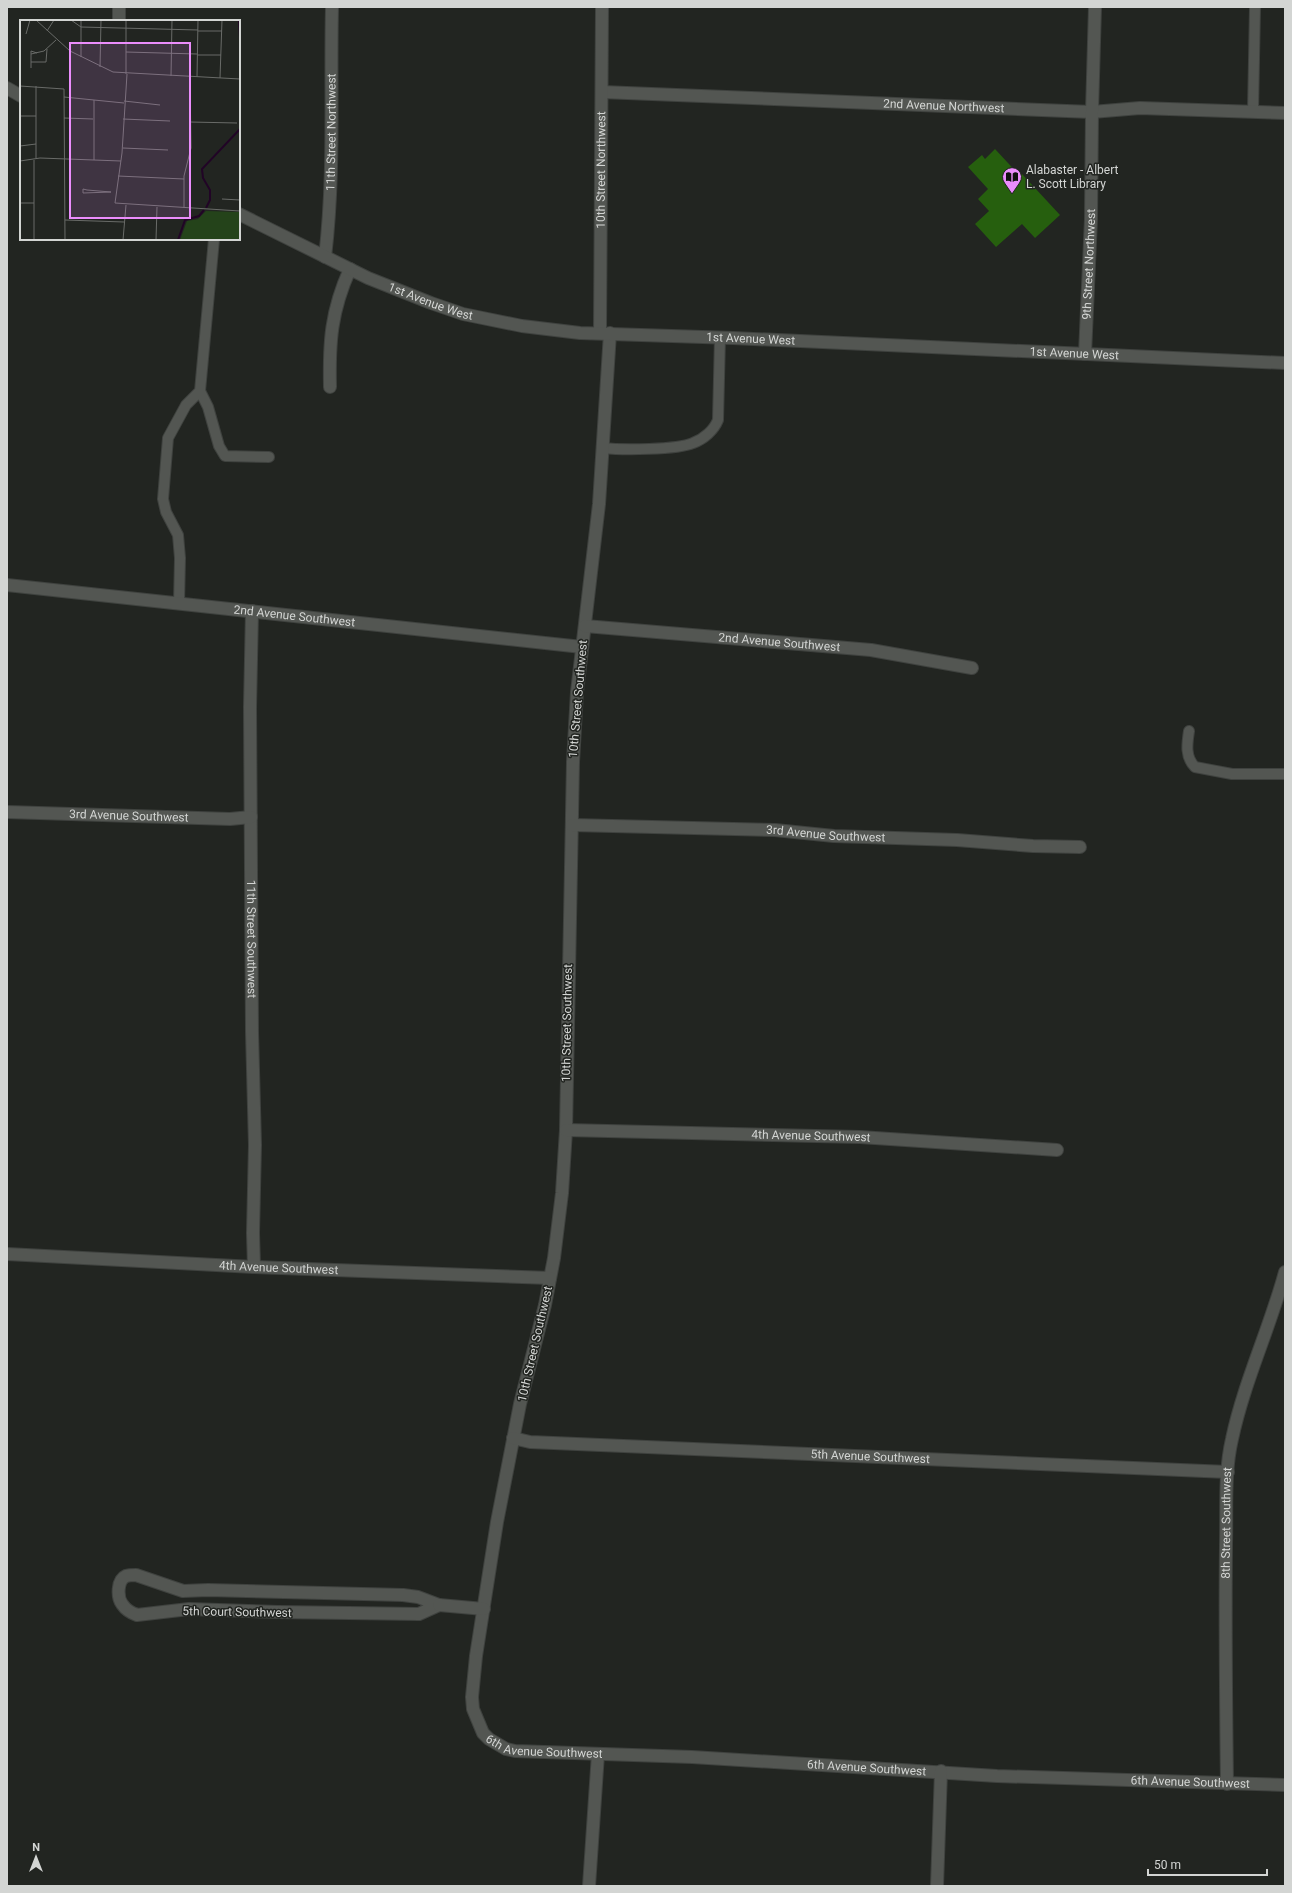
<svg xmlns="http://www.w3.org/2000/svg" width="1292" height="1893" font-family="Roboto,sans-serif">
	<style>
		.building { fill: #265f0e }
		.lines { fill: none; stroke-linecap: round; stroke-linejoin: round }
		.lane-casing { stroke: #3f423f; stroke-width: 12 }
		.street-casing { stroke: #3f423f; stroke-width: 14 }
		.secondary-casing { stroke: #3f423f; stroke-width: 14 }
		.lane { stroke: #535652; stroke-width: 10 }
		.street { stroke: #535652; stroke-width: 12 }
		.secondary { stroke: #535652; stroke-width: 12 }
		.labels { text-anchor: middle; stroke-width: 3; stroke-linejoin: round; paint-order: stroke }
		.street-label { font-size: 12px; fill: #d3d5d3; stroke: #222521 }
		.poi-label { font-size: 12px; fill: #d3d5d3; stroke: #222521; text-anchor: start }
		.inset-river { fill: none; stroke: #210426; stroke-width: 2 }
		.inset-road { fill: none; stroke: #696b68; stroke-width: 1 }
		.view { fill: #eb8dfc; fill-opacity: 0.15; stroke: #eb8dfc; stroke-width: 2 }
		.inset-edge { fill: none; stroke: #d3d5d3; stroke-width: 2 }
	</style>
	<rect width="100%" height="100%" fill="#222521"/>
	<!-- building -->
	<path class="building" d="M 995,149 L 1020,176 L 1022,174 L 1060,215 L 1035,238 L 1022,224 L 996,247 L 975,224 L 989,211 L 978,199 L 988,189 L 968,167 L 982,155 L 985,159 Z"/>
	<g class="lines">
		<defs>
			<path id="lane" d="M 1253,112 L 1255,7
				M 200,391 L 208,407 L 219,446 L 225,456 L 269,457
				M 603,448 C 622,450 677,450 693,443 C 704,439 714,430 718,420 L 720,337
				M 179,604 L 180,558 L 178,535 L 166,512 L 163,499 L 168,438 L 186,405 L 200,391 L 214,239
				M 1189,731 C 1187,744 1185,757 1195,767 L 1232,774 L 1285,774"/>
			<g id="street">
				<path d="M 119,21 L 119,7"/>
				<path id="s1" d="M 602,92 L 1092,112 L 1140,108 L 1285,113"/>
				<path id="s2" d="M 325,257 C 335,174 330,91 332,7"/>
				<path id="s3" d="M 600,333 L 602,7"/>
				<path id="s4" d="M 610,333 L 599,504 L 577,692 L 573,762 L 566,1130 L 562,1193 L 554,1258 L 545,1305 L 520,1404 L 497,1522 L 476,1656 L 472,1697 L 473,1709 L 483,1733 L 489,1739 L 506,1749 L 515,1751 L 692,1757 L 997,1776 L 1285,1785"/>
				<path d="M 330,387 C 329,342 331,311 350,269"/>
				<path id="s5" d="M 7,585 L 582,647"/>
				<path id="s6" d="M 252,611 L 250,707 L 252,1032 L 255,1145 L 253,1233 L 254,1267"/>
				<path id="s7" d="M 585,626 L 871,650 L 972,668"/>
				<path id="s8" d="M 7,812 L 230,819 L 251,817"/>
				<path id="s9" d="M 572,825 L 775,830 L 834,836 L 957,840 L 1033,846 L 1080,847"/>
				<path id="s10" d="M 566,1130 L 860,1137 L 1057,1150"/>
				<path id="s11" d="M 7,1254 L 254,1267 L 550,1278"/>
				<path id="s12" d="M 513,1438 L 530,1442 L 1228,1472"/>
				<path d="M 136,1575 L 183,1591 L 208,1590 L 403,1595 L 418,1597 L 439,1605 L 419,1614 L 278,1612 L 189,1609 L 137,1615 C 131,1613 126,1610 122,1604 C 117,1597 117,1580 126,1576 C 129,1575 133,1575 136,1575 Z"/>
				<path d="M 439,1605 L 484,1609"/>
				<path id="s13" d="M 1227,1784 C 1226,1704 1225,1624 1226,1545 C 1227,1510 1224,1473 1232,1439 C 1244,1382 1270,1328 1285,1272"/>
				<path d="M 589,1886 L 598,1754"/>
				<path d="M 937,1886 L 941,1771"/>
			</g>
			<g id="secondary">
				<path d="M 7,88 L 21,96"/>
				<path id="s14" d="M 239,214 L 368,278 L 431,303 L 463,314 L 522,326 L 580,333 L 733,338 L 1285,363"/>
				<path id="s15" d="M 1085,354 L 1091,219 L 1092,112 L 1095,7"/>
			</g>
		</defs>
		<!-- lane casing -->
		<use href="#lane" class="lane-casing"/>
		<!-- street casing -->
		<use href="#street" class="street-casing"/>
		<!-- secondary casing -->
		<use href="#secondary" class="secondary-casing"/>
		<!-- lane -->
		<use href="#lane" class="lane"/>
		<!-- street -->
		<use href="#street" class="street"/>
		<!-- secondary -->
		<use href="#secondary" class="secondary"/>
	</g>
	<!-- icons -->
	<defs>
		<symbol id="library-pin" viewBox="-11 -11 22 30"><path d="M0 17L-7.5 6A9.5 9.5 0 1 1 7.5 6Z" fill="#eb8dfc" stroke="#222521"/><path d="M-6-4Q-3-5.5-.7-3.5V5Q-3 3-6 4ZM6-4Q3-5.5 .7-3.5V5Q3 3 6 4Z" fill="#111"/></symbol>
	</defs>
	<g fill-rule="evenodd">
		<use href="#library-pin" x="1001" y="166" width="22" height="30"/>
	</g>
	<g class="labels">
		<!-- street labels -->
		<g class="street-label">
			<text dy="4" stroke="none"><textPath href="#s1" startOffset="342">2nd Avenue Northwest</textPath></text>
			<text dy="4" stroke="none"><textPath href="#s2" startOffset="125">11th Street Northwest</textPath></text>
			<text dy="4" stroke="none"><textPath href="#s3" startOffset="163">10th Street Northwest</textPath></text>
			<text dy="4" stroke="none"><textPath href="#s15" startOffset="90">9th Street Northwest</textPath></text>
			<text dy="4" stroke="none"><textPath href="#s14" startOffset="211">1st Avenue West</textPath></text>
			<text dy="4" stroke="none"><textPath href="#s14" startOffset="535">1st Avenue West</textPath></text>
			<text dy="4" stroke="none"><textPath href="#s14" startOffset="859">1st Avenue West</textPath></text>
			<text dy="4" stroke="none"><textPath href="#s5" startOffset="289">2nd Avenue Southwest</textPath></text>
			<text dy="4" stroke="none"><textPath href="#s7" startOffset="195">2nd Avenue Southwest</textPath></text>
			<text transform="translate(578 699) rotate(-85)" y="4">10th Street Southwest</text>
			<text dy="4" stroke="none"><textPath href="#s8" startOffset="122">3rd Avenue Southwest</textPath></text>
			<text dy="4" stroke="none"><textPath href="#s9" startOffset="254">3rd Avenue Southwest</textPath></text>
			<text dy="4" stroke="none"><textPath href="#s6" startOffset="328">11th Street Southwest</textPath></text>
			<text transform="translate(567 1023) rotate(-89)" y="4">10th Street Southwest</text>
			<text dy="4" stroke="none"><textPath href="#s10" startOffset="245">4th Avenue Southwest</textPath></text>
			<text dy="4" stroke="none"><textPath href="#s11" startOffset="272">4th Avenue Southwest</textPath></text>
			<text transform="translate(535 1344) rotate(-77)" y="4">10th Street Southwest</text>
			<text dy="4" stroke="none"><textPath href="#s12" startOffset="358">5th Avenue Southwest</textPath></text>
			<text dy="4" stroke="none"><textPath href="#s13" startOffset="261">8th Street Southwest</textPath></text>
			<text transform="translate(237 1612) rotate(1)" y="4">5th Court Southwest</text>
			<text dy="4" stroke="none"><textPath href="#s4" startOffset="1478">6th Avenue Southwest</textPath></text>
			<text dy="4" stroke="none"><textPath href="#s4" startOffset="1802">6th Avenue Southwest</textPath></text>
			<text dy="4" stroke="none"><textPath href="#s4" startOffset="2126">6th Avenue Southwest</textPath></text>
		</g>
		<!-- poi labels -->
		<g class="poi-label">
			<text x="1026" y="174">Alabaster - Albert<tspan x="1026" dy="14">L. Scott Library</tspan></text>
		</g>
	</g>
	<!-- overview -->
	<g transform="translate(20 20)">
		<rect width="220" height="220" fill="#222521"/>
		<path d="M 186,191 L 220,192 L 220,220 L 160,220 L 167,201 L 178,199 Z" fill="#24431a"/>
		<path class="inset-river" d="M 219,0 L 220,17M 186,188 L 190,180 L 190,170 L 183,158 L 182,149 L 220,109M 158,220 L 165,200 L 179,196 L 184,190"/>
		<path class="inset-road" d="M 16,0 L 50,31 L 93,52 L 220,59M 51,0 L 61,7 L 178,10M 27,11 L 34,0M 178,11 L 202,11M 6,14 L 10,0M 106,32 L 177,34M 11,34 L 24,31 L 36,20M 177,35 L 201,35M 61,37 L 61,0M 11,42 L 26,42 L 27,29M 80,47 L 81,0M 11,48 L 11,31 L 17,33M 106,54 L 106,0M 107,54 L 102,133 L 95,183 L 220,191M 151,56 L 152,0M 177,57 L 178,0M 200,58 L 202,0M 0,66 L 44,69 L 45,220M 16,66 L 16,138M 44,77 L 104,83M 74,80 L 74,140M 104,81 L 140,85M 0,96 L 16,96M 44,98 L 73,99M 103,99 L 150,101M 170,102 L 217,103M 0,126 L 16,124M 103,128 L 148,130M 14,140 L 14,220M 0,141 L 20,138 L 101,141M 98,156 L 164,159M 63,169 L 67,170 L 91,172 L 63,173 ZM 202,179 L 220,180M 0,183 L 14,183M 164,188 L 164,156 L 171,128 L 170,57M 45,200 L 104,202M 103,220 L 106,185M 136,220 L 137,187"/>
		<path class="view" d="M 50,23 L 170,23 L 170,198 L 50,198 Z"/>
		<rect width="220" height="220" class="inset-edge"/>
	</g>
	<!-- border -->
	<rect width="1292" height="1893" fill="none" stroke="#d3d5d3" stroke-width="16"/>
	<!-- north arrow -->
	<g transform="translate(36 1857)" stroke="#222521" stroke-width="3" paint-order="stroke">
	<path d="M0-3L7 15L0 10L-7 15Z" fill="#d3d5d3"/>
	<text y="-6" font-size="11" font-weight="bold" text-anchor="middle" fill="#d3d5d3">N</text>
	</g>
	<!-- scale -->
	<path d="M1148 1869v6h119v-6" fill="none" stroke="#d3d5d3" stroke-width="2"/>
	<text x="1154" y="1869" font-size="12" fill="#d3d5d3" stroke="#222521" stroke-width="3" paint-order="stroke">50 m</text>
</svg>
